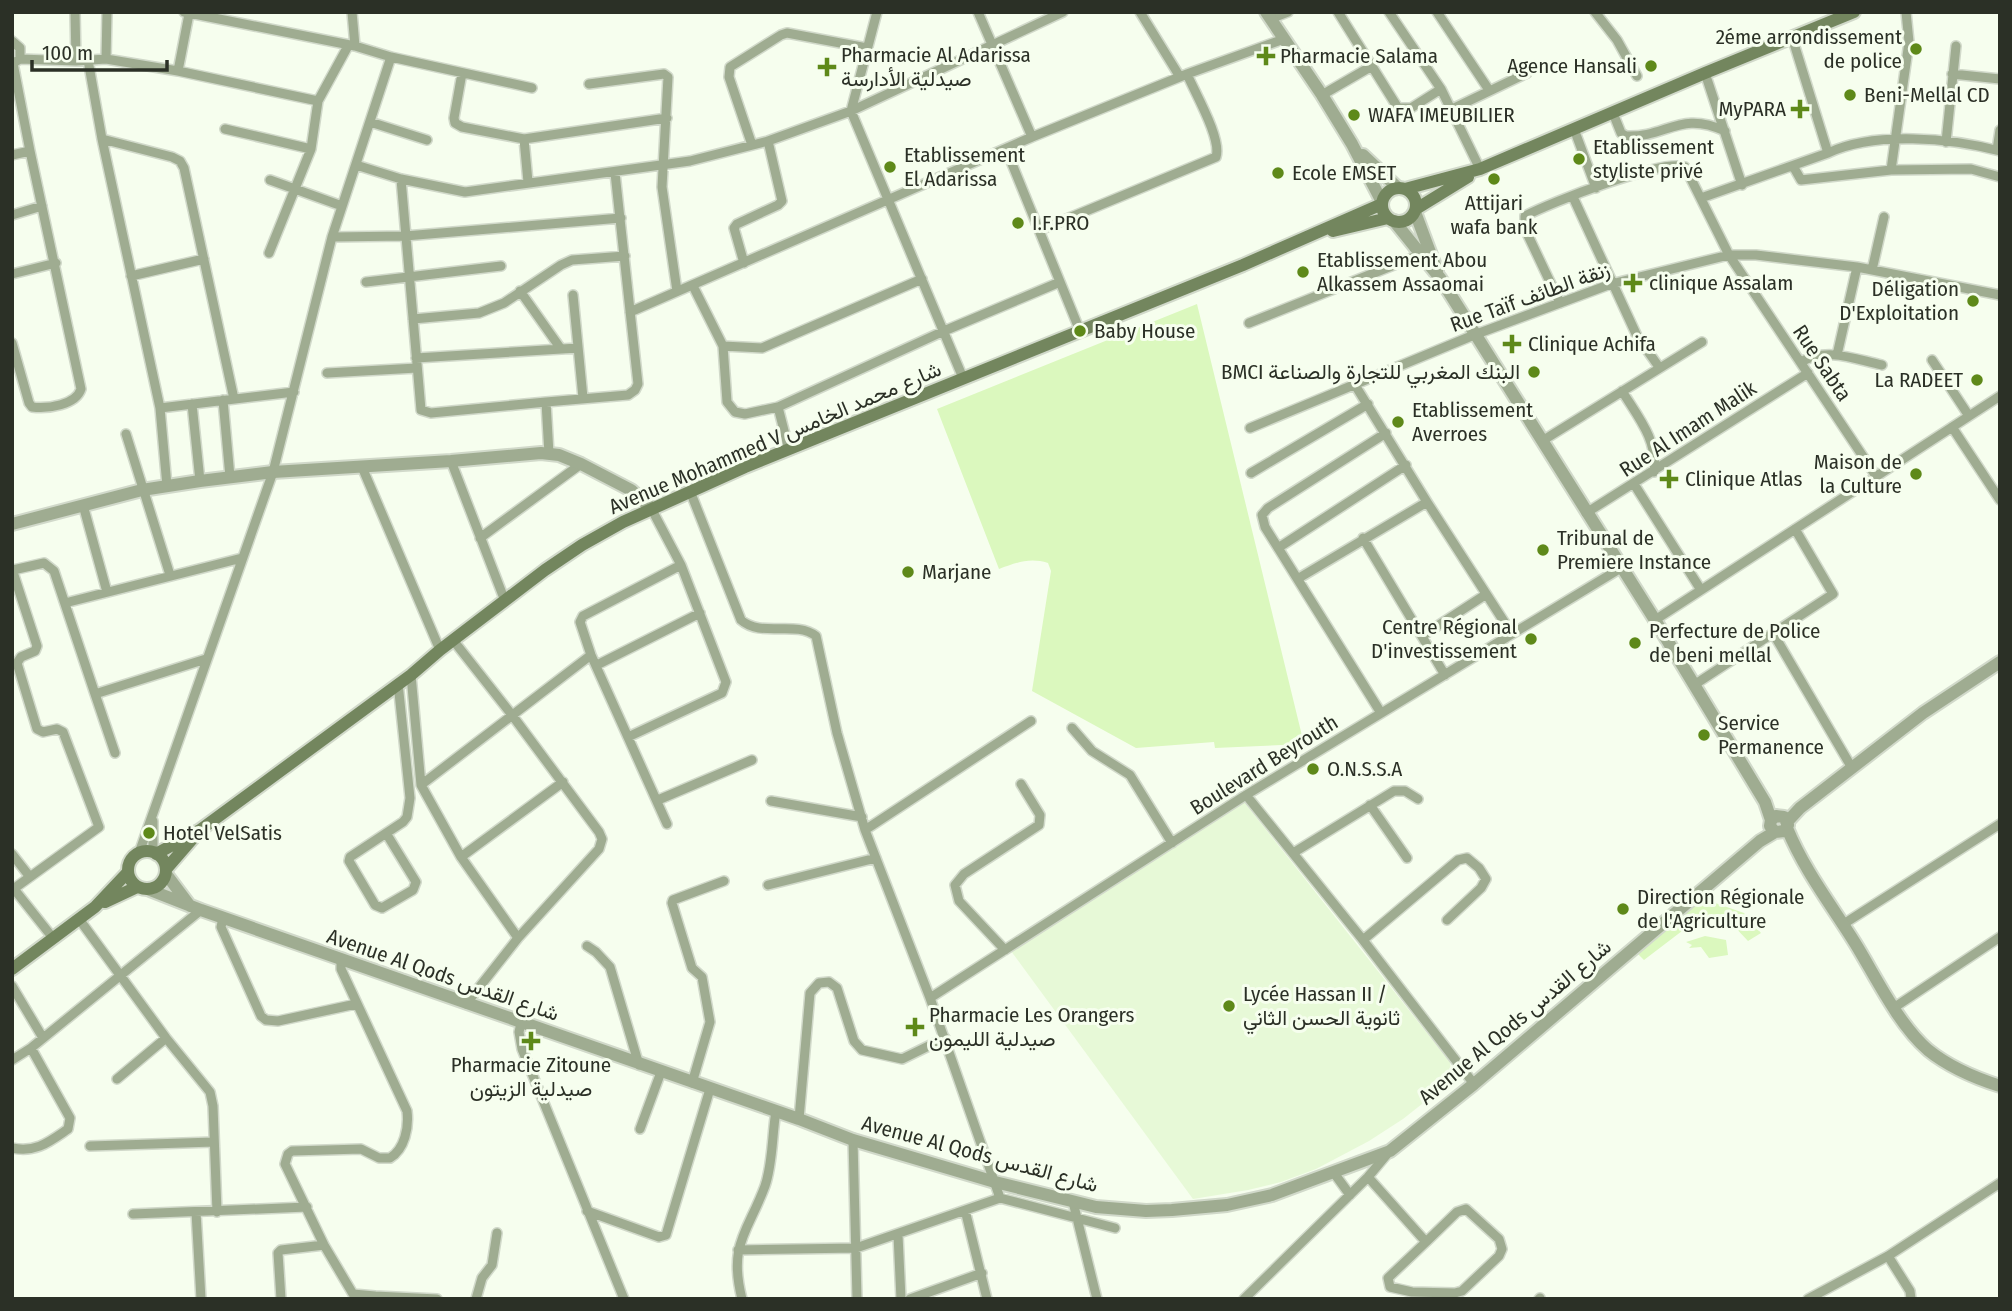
<svg xmlns="http://www.w3.org/2000/svg" width="2012" height="1311" font-family="'Fira Sans Condensed',Vazirmatn,sans-serif">
	<style>
		.built { fill: #e7f9d7 }
		.green { fill: #dbf8be }
		.lines { fill: none; stroke-linecap: round; stroke-linejoin: round }
		.minor-casing { stroke: #d1d9ca; stroke-width: 12 }
		.tertiary-casing { stroke: #d1d9ca; stroke-width: 16 }
		.secondary-casing { stroke: #d1d9ca; stroke-width: 16 }
		.minor { stroke: #9fac91; stroke-width: 9 }
		.tertiary { stroke: #9fac91; stroke-width: 12 }
		.secondary { stroke: #73865e; stroke-width: 12 }
		.poi-dot { fill: #5e8919; stroke: #f6feee; stroke-width: 2.5 }
		.labels { text-anchor: middle; stroke-width: 6; stroke-linejoin: round; paint-order: stroke }
		.poi-label { font-size: 21px; fill: #2b3026; stroke: #f6feee; text-anchor: start }
		.street-label { font-size: 21px; fill: #2b3026; stroke: #f6feee }
	</style>
	<rect width="100%" height="100%" fill="#f6feee"/>
	<!-- built -->
	<path class="built" d="M 1244,802 L 1450,1062 L 1451,1074 L 1446,1085 L 1403,1119 L 1369,1141 L 1316,1169 L 1281,1182 L 1248,1190 L 1193,1199 L 1011,951 Z"/>
	<!-- green -->
	<path class="green" d="M 1197,304 L 1304,744 L 1215,748 L 1214,742 L 1136,748 L 1032,691 L 1051,571 L 1048,563 C 1029,557 1016,563 999,569 L 937,409 Z
		M 1701,898 L 1744,913 L 1761,933 L 1748,941 L 1730,922 L 1703,915 L 1644,960 L 1632,948 L 1663,931 Z
		M 1705,936 L 1726,940 L 1728,955 L 1709,958 L 1701,947 L 1689,948 L 1692,945 L 1686,942 Z"/>
	<g class="lines">
		<defs>
			<path id="minor" d="M 75,12 L 76,61
				M 184,12 L 355,46 L 391,57 L 532,88
				M 352,12 L 355,46
				M 877,12 L 851,111 L 963,378
				M 978,12 L 1032,137
				M 1140,12 L 1180,77
				M 1338,12 L 1398,108 L 1411,108 L 1441,89
				M 1389,12 L 1441,89 L 1480,169
				M 1437,12 L 1489,90
				M 1595,12 L 1617,40 L 1637,76
				M 1270,19 L 1288,12
				M 1792,37 L 1828,153 C 1875,131 1950,138 2000,151
				M 12,41 L 20,48 L 20,59
				M 106,59 L 107,12
				M 88,60 L 102,139 L 160,408 L 167,486
				M 12,64 L 20,59 L 76,61 L 106,59 L 178,71 L 189,14
				M 178,71 L 318,101
				M 462,73 L 454,118 L 455,123 L 462,127 L 524,139 L 667,118
				M 1705,73 L 1742,185
				M 1952,74 L 2000,79
				M 589,84 L 664,74 L 668,77 L 662,187 L 677,291
				M 1322,95 L 1372,66
				M 1452,109 L 1527,73
				M 1613,113 L 1621,133 L 1626,136 C 1666,138 1680,110 1725,131
				M 370,122 L 427,140
				M 225,129 L 311,149
				M 1574,129 L 1596,188
				M 102,139 L 172,157 L 180,161 L 184,168 L 234,399
				M 524,139 L 528,182
				M 1946,142 L 1956,46
				M 752,145 L 729,77 L 730,67 L 781,35 L 787,33 L 867,48
				M 1006,149 L 1080,331
				M 1997,150 L 2000,130
				M 12,155 L 30,151
				M 356,165 L 401,179 L 465,192 L 690,161 L 768,141 L 851,111 L 1063,12
				M 1793,166 L 1801,180 L 1891,170 L 1971,169 L 2000,177
				M 1891,170 L 1909,42 L 1906,12
				M 401,179 L 421,410 L 431,413 L 546,402
				M 270,180 L 342,206
				M 1573,197 L 1637,336 L 1659,367
				M 1701,198 L 1828,153
				M 12,215 L 42,206
				M 1040,230 L 1216,157 C 1222,139 1195,93 1187,74
				M 332,237 L 405,236 L 621,218
				M 269,253 L 311,149 L 318,101 L 348,46
				M 744,263 L 734,228 L 737,224 L 778,205 L 782,201 L 768,141
				M 1872,270 L 1884,217
				M 12,274 L 56,263
				M 131,276 L 204,259
				M 366,282 L 501,266
				M 693,286 L 723,346 L 762,348 L 922,279
				M 520,291 L 561,349
				M 573,295 L 583,398
				M 1560,303 L 1525,229 L 1525,216 C 1549,203 1664,158 1685,167 L 1729,255 L 1876,476
				M 630,312 L 1032,137 L 1187,74 L 1284,39
				M 413,319 L 479,313 L 504,303 L 561,265 L 572,260 L 625,256
				M 1249,323 L 1419,255
				M 12,343 L 29,403 L 32,407 C 48,409 76,405 81,389 L 30,151 L 13,63
				M 723,346 L 727,402 L 735,412 L 745,414 L 778,407
				M 1837,355 L 1857,267
				M 416,358 L 578,348
				M 1932,360 L 1969,416
				M 1801,362 C 1827,347 1854,359 1882,365
				M 327,373 L 417,368
				M 1355,385 L 1427,502 L 1512,634
				M 1622,391 C 1638,417 1658,440 1654,472
				M 223,400 L 230,477
				M 192,404 L 200,481
				M 160,408 L 294,392
				M 1952,427 L 2000,500
				M 1250,428 L 1474,335 L 1611,284 L 1729,255 L 1756,255 L 1857,267 L 2000,295
				M 126,434 L 170,575
				M 1542,441 L 1702,342
				M 789,450 L 778,407 L 944,331 L 1060,282
				M 549,454 L 546,402 L 628,395 L 635,390 L 638,384 L 615,173
				M 451,461 L 505,601
				M 362,467 L 440,650
				M 1251,473 L 1368,404
				M 1634,484 L 1701,590
				M 690,491 L 741,620 C 761,638 795,620 816,636 L 837,733 L 865,830 L 930,998 L 1000,1198 L 856,1248 L 738,1250
				M 83,505 L 107,592
				M 1586,513 L 1808,373
				M 480,538 L 581,464
				M 1363,538 L 1445,675
				M 1278,548 L 1406,465
				M 12,569 L 37,646 L 35,651 L 21,657 L 17,663 L 37,729 L 43,732 L 57,729 L 63,732 L 99,827 L 12,890
				M 13,570 L 44,563 L 54,571 L 95,694 L 206,659
				M 1299,578 L 1427,502
				M 65,603 L 242,558
				M 1655,620 L 2000,396
				M 1773,633 L 1852,768
				M 1422,636 L 1485,595
				M 453,640 L 512,715 L 599,832 L 602,839 L 599,849 L 518,938 L 466,1004
				M 597,665 L 700,613
				M 411,675 L 421,785 L 461,857 L 518,938
				M 1694,685 L 1833,594 L 1795,529
				M 95,694 L 115,753
				M 1381,713 L 1265,527 L 1262,515 L 1268,508 L 1386,433
				M 1072,728 L 1092,751 L 1130,775 L 1172,843
				M 628,737 L 722,693 L 726,682 L 681,565 L 651,508
				M 421,785 L 591,655
				M 1246,795 L 1363,940 L 1474,1084
				M 658,800 L 752,760
				M 771,801 L 862,817
				M 1370,805 L 1407,858
				M 153,821 L 153,852
				M 667,824 L 591,655 L 580,622 L 583,616 L 681,565
				M 865,830 L 1031,721
				M 386,833 L 416,882 L 413,890 L 382,908 L 375,905 L 349,861 L 350,857 L 403,822 L 407,817 L 410,798 L 398,683
				M 139,853 L 273,472 L 332,237 L 391,57
				M 1293,853 L 1394,791 L 1405,791 L 1418,799
				M 12,854 L 30,877
				M 461,857 L 563,782
				M 768,885 L 876,858
				M 14,889 L 53,938
				M 223,918 L 221,927 L 261,1016 L 266,1020 L 278,1021 L 356,1004
				M 79,919 L 166,1038 L 210,1092 L 213,1106 L 217,1212
				M 1842,925 L 2000,824
				M 1363,940 L 1458,860 L 1467,858 L 1479,868 L 1486,879 L 1481,888 L 1447,920
				M 587,946 L 596,952 L 610,967 L 639,1065
				M 1005,950 L 959,901 L 955,885 L 964,874 L 1039,825 L 1040,815 L 1021,784
				M 341,960 L 341,969 L 407,1111 C 409,1127 405,1149 390,1158 L 379,1158 L 361,1149 L 292,1151 L 288,1154 L 285,1164 L 324,1245 L 353,1294 L 375,1296
				M 12,986 L 43,1038
				M 930,998 L 1246,795 L 1621,568
				M 1895,1007 L 2000,937
				M 521,1023 L 519,1032 L 522,1049 L 624,1299
				M 12,1060 L 31,1048 L 201,910
				M 117,1079 L 166,1038
				M 692,1083 L 710,1022 L 702,977 L 692,968 L 672,903 L 673,900 L 724,881
				M 799,1119 L 810,993 L 819,983 L 829,982 L 837,988 L 854,1041 L 862,1050 L 902,1059 L 945,1038
				M 640,1129 L 661,1072
				M 853,1140 L 857,1299
				M 90,1146 L 214,1142
				M 12,1148 C 36,1153 49,1142 68,1129 L 70,1118 L 31,1048
				M 1334,1173 L 1350,1195
				M 1368,1177 L 1426,1242 L 1388,1278 L 1390,1287 L 1412,1292 L 1455,1293 L 1462,1291 L 1499,1256 L 1502,1249 L 1499,1239 L 1466,1209 L 1457,1212 L 1426,1242
				M 1000,1198 L 1115,1228
				M 1073,1202 L 1097,1299
				M 965,1210 L 987,1299
				M 587,1211 L 659,1237 L 666,1235 L 710,1089
				M 196,1212 L 201,1299
				M 133,1214 L 307,1207
				M 898,1235 L 901,1299
				M 1888,1256 L 1910,1291 L 1911,1299
				M 281,1299 L 278,1253 L 281,1250 L 324,1245
				M 373,1299 L 375,1296 L 437,1299
				M 476,1299 L 482,1278 L 492,1265 L 497,1233
				M 742,1299 C 728,1244 748,1232 765,1186 C 773,1163 772,1134 776,1111
				M 910,1299 L 982,1273
				M 1244,1299 L 1368,1177 L 1388,1153
				M 1539,1299 L 1540,1298
				M 1808,1299 L 1888,1256 L 2000,1183"/>
			<path id="tertiary" d="M 1266,12 L 1322,95 L 1352,144 L 1382,202
				M 1363,155 L 1398,188
				M 1415,212 L 1437,271
				M 1394,221 L 1440,278 L 1655,620 L 1765,802 L 1771,820
				M 12,524 L 142,490 L 200,481 L 273,472 L 451,461 L 541,453 L 559,455 L 581,464 L 631,490 L 651,508
				M 1787,822 L 1800,808 L 1923,713 L 2000,662
				M 1787,828 C 1804,870 1832,906 1855,943 C 1876,977 1898,1024 1928,1050 C 1949,1067 1975,1078 2000,1086
				M 166,874 L 190,906
				M 150,890 L 201,910 L 799,1119 L 853,1140 L 995,1182 L 1096,1207 L 1146,1211 L 1172,1210 L 1227,1205 L 1272,1195 L 1390,1151 L 1474,1084 L 1760,841 L 1775,832 L 1784,831 L 1788,825 L 1784,817 L 1776,816 L 1771,820 L 1770,826 L 1775,832"/>
			<path id="secondary" d="M1382 205a17 17 0 1 1 34 0a17 17 0 1 1-34 0Z
				M 1405,189 L 1480,169 L 1705,73 L 1854,12
				M 1416,209 L 1468,177
				M 1333,231 L 1388,218
				M128 870a19 19 0 1 1 38 0a19 19 0 1 1-38 0Z
				M 156,854 L 200,830 L 411,675 L 440,650 L 545,570 L 582,545 L 623,522 L 745,467 L 1243,265 L 1382,204
				M 167,868 L 193,838
				M 105,902 L 137,887
				M 12,969 L 95,907 L 128,872"/>
		</defs>
		<!-- minor casing -->
		<use href="#minor" class="minor-casing"/>
		<!-- tertiary casing -->
		<use href="#tertiary" class="tertiary-casing"/>
		<!-- secondary casing -->
		<use href="#secondary" class="secondary-casing"/>
		<!-- minor -->
		<use href="#minor" class="minor"/>
		<!-- tertiary -->
		<use href="#tertiary" class="tertiary"/>
		<!-- secondary -->
		<use href="#secondary" class="secondary"/>
	</g>
	<!-- markers -->
	<g class="poi-dot">
		<circle cx="1916" cy="49" r="7"/>
		<path d="M1262.5 45.5h7v7h7v7h-7v7h-7v-7h-7v-7h7z"/>
		<circle cx="1651" cy="66" r="7"/>
		<path d="M823.5 56.5h7v7h7v7h-7v7h-7v-7h-7v-7h7z"/>
		<circle cx="1850" cy="95" r="7"/>
		<path d="M1796.5 98.5h7v7h7v7h-7v7h-7v-7h-7v-7h7z"/>
		<circle cx="1354" cy="115" r="7"/>
		<circle cx="1579" cy="159" r="7"/>
		<circle cx="890" cy="167" r="7"/>
		<circle cx="1278" cy="173" r="7"/>
		<circle cx="1494" cy="179" r="7"/>
		<circle cx="1018" cy="223" r="7"/>
		<circle cx="1303" cy="272" r="7"/>
		<path d="M1629.5 272.5h7v7h7v7h-7v7h-7v-7h-7v-7h7z"/>
		<circle cx="1973" cy="301" r="7"/>
		<circle cx="1080" cy="331" r="7"/>
		<path d="M1508.5 333.5h7v7h7v7h-7v7h-7v-7h-7v-7h7z"/>
		<circle cx="1534" cy="372" r="7"/>
		<circle cx="1977" cy="380" r="7"/>
		<circle cx="1398" cy="422" r="7"/>
		<circle cx="1916" cy="474" r="7"/>
		<path d="M1665.5 468.5h7v7h7v7h-7v7h-7v-7h-7v-7h7z"/>
		<circle cx="1543" cy="550" r="7"/>
		<circle cx="908" cy="572" r="7"/>
		<circle cx="1531" cy="639" r="7"/>
		<circle cx="1635" cy="643" r="7"/>
		<circle cx="1704" cy="735" r="7"/>
		<circle cx="1313" cy="769" r="7"/>
		<circle cx="149" cy="833" r="7"/>
		<circle cx="1623" cy="909" r="7"/>
		<circle cx="1229" cy="1006" r="7"/>
		<path d="M911.5 1016.5h7v7h7v7h-7v7h-7v-7h-7v-7h7z"/>
		<path d="M527.5 1030.5h7v7h7v7h-7v7h-7v-7h-7v-7h7z"/>
	</g>
	<g class="labels">
		<!-- poi labels -->
		<g class="poi-label">
			<text x="1902" y="44" text-anchor="end">2éme arrondissement<tspan x="1902" dy="24">de police</tspan></text>
			<text x="841" y="62">Pharmacie Al Adarissa<tspan x="841" dy="24">صيدلية الأدارسة</tspan></text>
			<text x="1280" y="63">Pharmacie Salama</text>
			<text x="1637" y="73" text-anchor="end">Agence Hansali</text>
			<text x="1864" y="102">Beni-Mellal CD</text>
			<text x="1786" y="116" text-anchor="end">MyPARA</text>
			<text x="1368" y="122">WAFA IMEUBILIER</text>
			<text x="1593" y="154">Etablissement<tspan x="1593" dy="24">styliste privé</tspan></text>
			<text x="904" y="162">Etablissement<tspan x="904" dy="24">El Adarissa</tspan></text>
			<text x="1292" y="180">Ecole EMSET</text>
			<text x="1494" y="210" text-anchor="middle">Attijari<tspan x="1494" dy="24">wafa bank</tspan></text>
			<text x="1032" y="230">I.F.PRO</text>
			<text x="1317" y="267">Etablissement Abou<tspan x="1317" dy="24">Alkassem Assaomai</tspan></text>
			<text x="1649" y="290">clinique Assalam</text>
			<text x="1959" y="296" text-anchor="end">Déligation<tspan x="1959" dy="24">D'Exploitation</tspan></text>
			<text x="1094" y="338">Baby House</text>
			<text x="1528" y="351">Clinique Achifa</text>
			<text x="1520" y="379" text-anchor="end">BMCI البنك المغربي للتجارة والصناعة</text>
			<text x="1963" y="387" text-anchor="end">La RADEET</text>
			<text x="1412" y="417">Etablissement<tspan x="1412" dy="24">Averroes</tspan></text>
			<text x="1902" y="469" text-anchor="end">Maison de<tspan x="1902" dy="24">la Culture</tspan></text>
			<text x="1685" y="486">Clinique Atlas</text>
			<text x="1557" y="545">Tribunal de<tspan x="1557" dy="24">Premiere Instance</tspan></text>
			<text x="922" y="579">Marjane</text>
			<text x="1517" y="634" text-anchor="end">Centre Régional<tspan x="1517" dy="24">D'investissement</tspan></text>
			<text x="1649" y="638">Perfecture de Police<tspan x="1649" dy="24">de beni mellal</tspan></text>
			<text x="1718" y="730">Service<tspan x="1718" dy="24">Permanence</tspan></text>
			<text x="1327" y="776">O.N.S.S.A</text>
			<text x="163" y="840">Hotel VelSatis</text>
			<text x="1637" y="904">Direction Régionale<tspan x="1637" dy="24">de l'Agriculture</tspan></text>
			<text x="1243" y="1001">Lycée Hassan II /<tspan x="1243" dy="24">ثانوية الحسن الثاني</tspan></text>
			<text x="929" y="1022">Pharmacie Les Orangers<tspan x="929" dy="24">صيدلية الليمون</tspan></text>
			<text x="531" y="1072" text-anchor="middle">Pharmacie Zitoune<tspan x="531" dy="24">صيدلية الزيتون</tspan></text>
		</g>
		<!-- street labels -->
		<g class="street-label">
			<text transform="translate(1530 297) rotate(-20)" y="7">Rue Taïf زنقة الطائف</text>
			<text transform="translate(1822 363) rotate(56)" y="7">Rue Sabta</text>
			<text transform="translate(1688 429) rotate(-33)" y="7">Rue Al Imam Malik</text>
			<text transform="translate(775 438) rotate(-23)" y="7">Avenue Mohammed V شارع محمد الخامس</text>
			<text transform="translate(1264 765) rotate(-32)" y="7">Boulevard Beyrouth</text>
			<text transform="translate(443 975) rotate(19)" y="7">Avenue Al Qods شارع القدس</text>
			<text transform="translate(1515 1022) rotate(-40)" y="7">Avenue Al Qods شارع القدس</text>
			<text transform="translate(980 1154) rotate(15)" y="7">Avenue Al Qods شارع القدس</text>
		</g>
	</g>
	<!-- border -->
	<rect width="2012" height="1311" fill="none" stroke="#2b3026" stroke-width="28"/>
	<!-- scale -->
	<path d="M32 60v10h135v-10" fill="none" stroke="#2b3026" stroke-width="3.5"/>
	<text x="42" y="60" font-size="21" fill="#2b3026" stroke="#f6feee" stroke-width="5" paint-order="stroke">100 m</text>
</svg>
